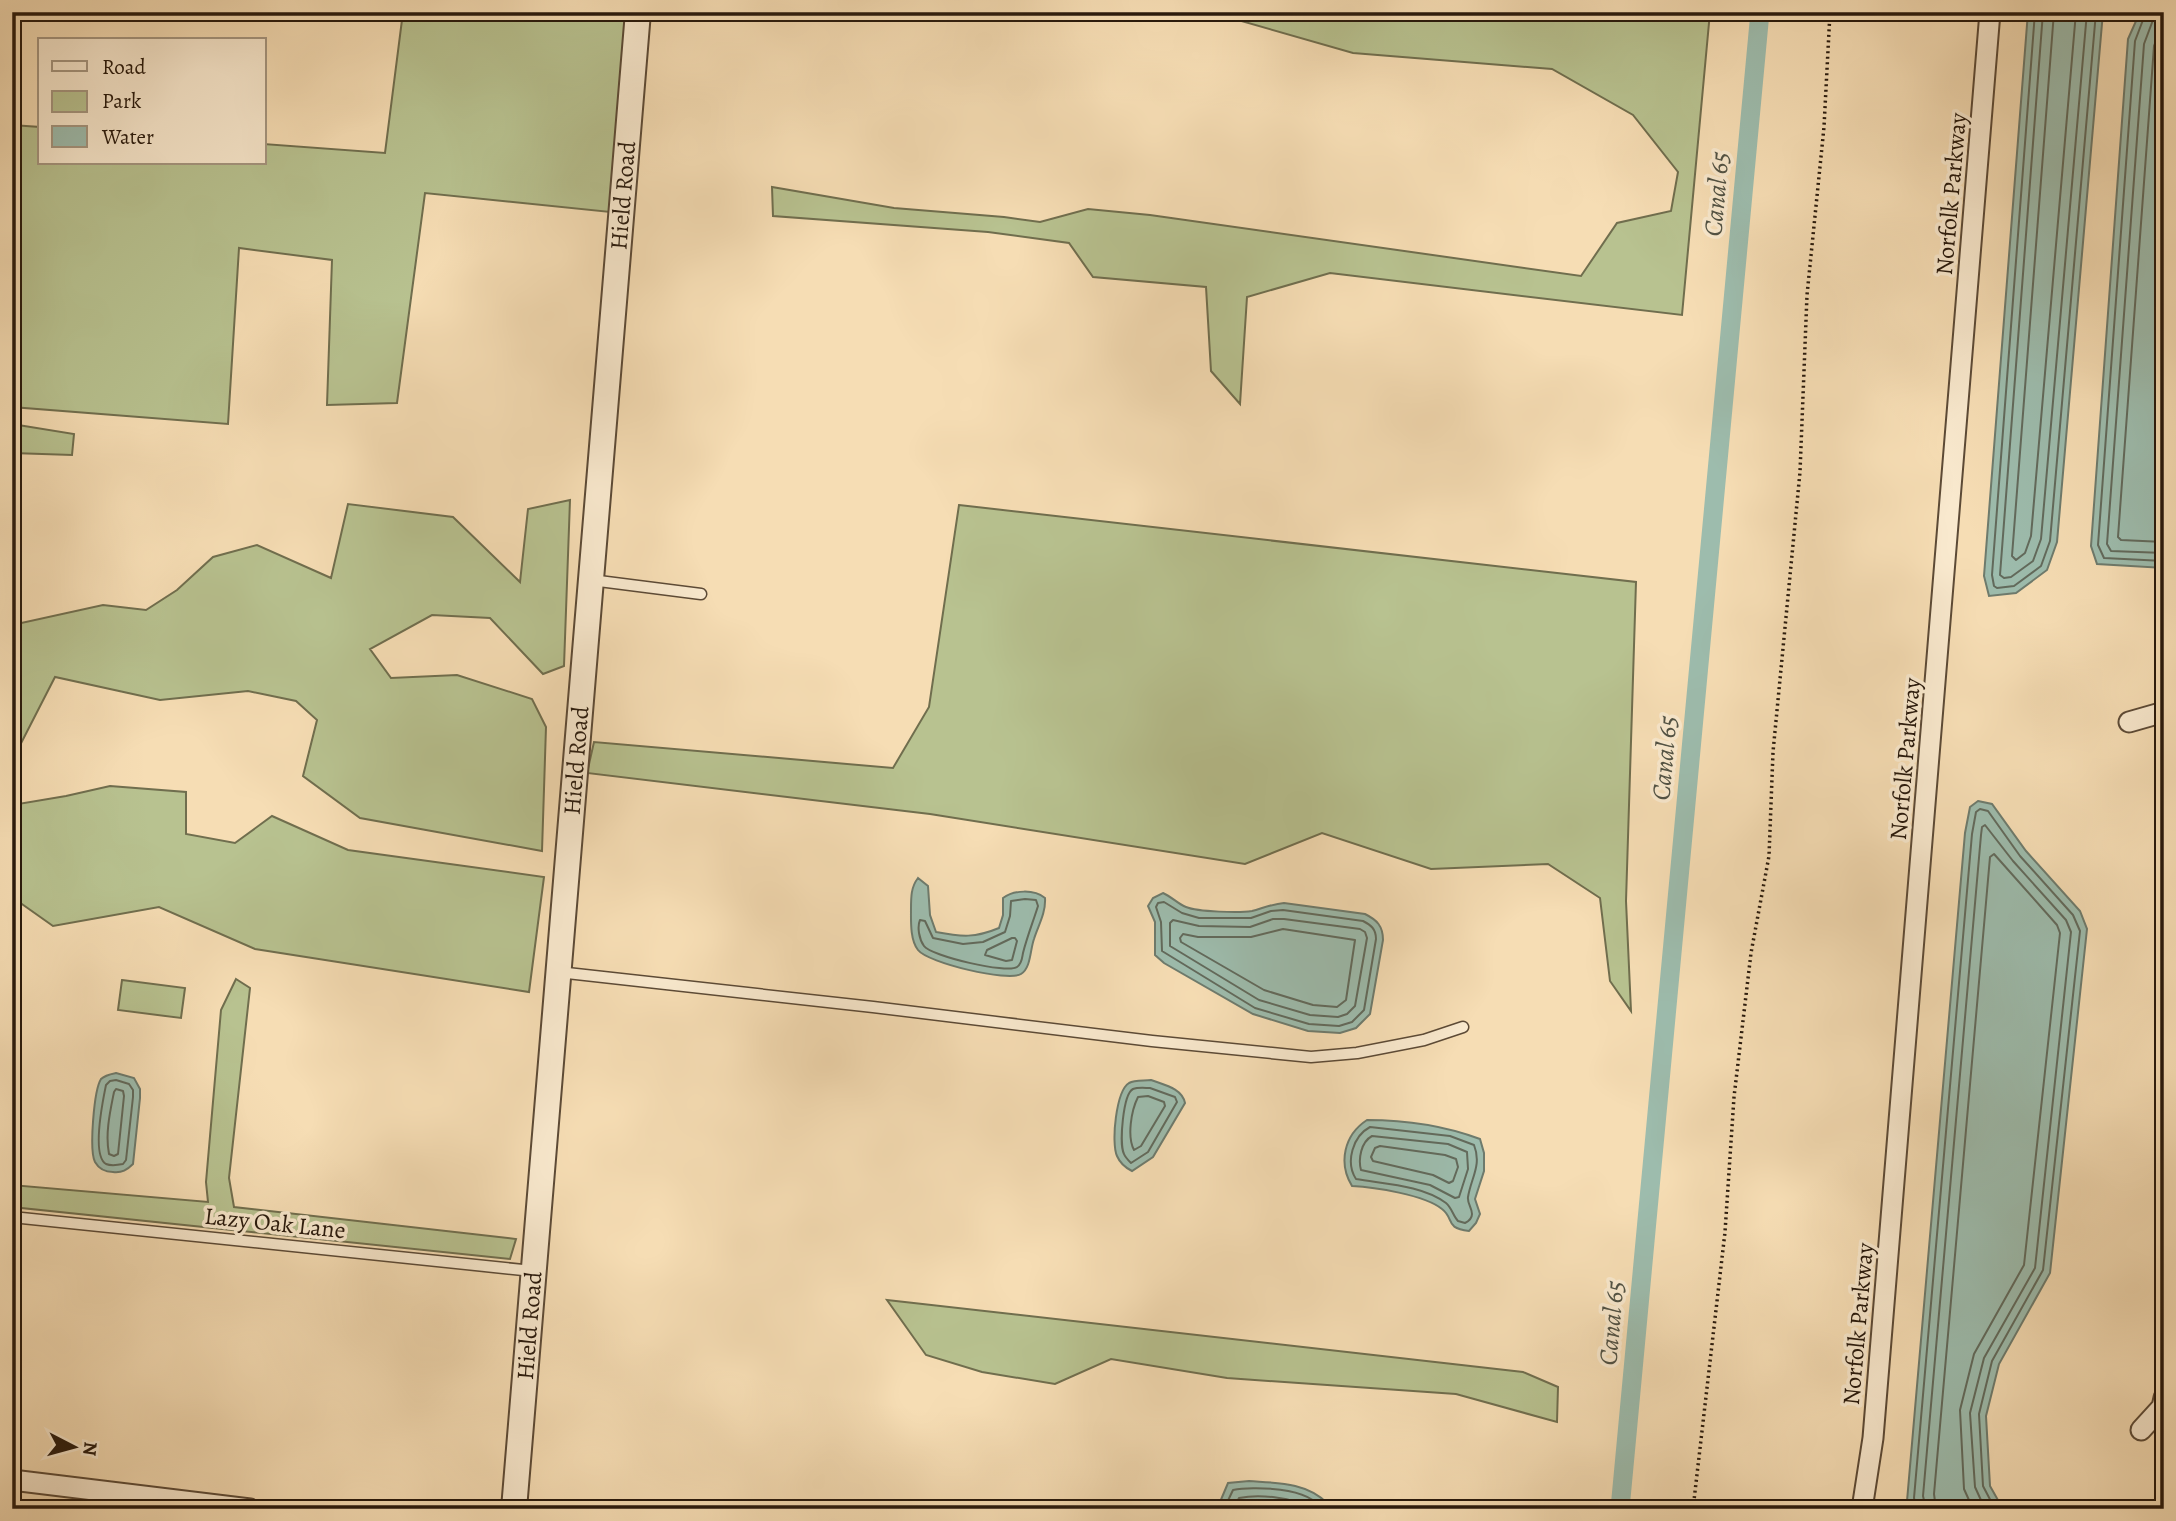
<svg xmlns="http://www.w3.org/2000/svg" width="2176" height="1521" font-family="Alegreya,serif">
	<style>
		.green { fill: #b8c290; stroke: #706e4e; stroke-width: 2 }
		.water { fill: #9dbcad; stroke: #6e7b6d; stroke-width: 2 }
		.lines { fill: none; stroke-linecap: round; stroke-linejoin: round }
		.shore { stroke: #626a5c; stroke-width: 2 }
		.canal { stroke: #9dbcad; stroke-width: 19 }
		.service-casing { stroke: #5c4a36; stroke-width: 13 }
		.minor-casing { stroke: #5c4a36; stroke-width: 23 }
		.tertiary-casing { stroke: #5c4a36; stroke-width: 28 }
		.path { stroke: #28190c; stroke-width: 3.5; stroke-dasharray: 2 3.5; stroke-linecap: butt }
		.service { stroke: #f9e9ce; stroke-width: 10 }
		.minor { stroke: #f9e9ce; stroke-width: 19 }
		.tertiary { stroke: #f9e9ce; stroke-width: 24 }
		.labels { text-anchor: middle; stroke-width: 7; stroke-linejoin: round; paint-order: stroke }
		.street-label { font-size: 24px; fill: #28190c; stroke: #f9e9ce }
		.water-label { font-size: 26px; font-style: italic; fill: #515244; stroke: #f9e9ce }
	</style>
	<rect width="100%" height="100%" fill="#f6ddb4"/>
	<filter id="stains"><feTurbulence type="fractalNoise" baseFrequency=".00286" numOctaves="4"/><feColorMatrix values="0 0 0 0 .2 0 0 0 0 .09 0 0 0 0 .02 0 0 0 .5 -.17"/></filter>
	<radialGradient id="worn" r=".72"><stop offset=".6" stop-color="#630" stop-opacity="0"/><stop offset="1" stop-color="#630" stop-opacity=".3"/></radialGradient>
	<!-- green -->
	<path class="green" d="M 403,12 L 627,12 L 610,212 L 425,193 L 397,403 L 327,405 L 332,260 L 239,248 L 228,424 L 12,407 L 12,125 L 40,127 L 40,163 L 264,163 L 264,144 L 385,153 Z
		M 1210,12 L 1710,12 L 1682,315 L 1330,273 L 1247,297 L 1240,404 L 1211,371 L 1206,287 L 1093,277 L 1069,243 L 988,232 L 773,216 L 772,187 L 894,208 L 1004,217 L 1040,222 L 1088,209 L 1150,215 L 1581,276 L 1617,223 L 1671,211 L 1678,172 L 1633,115 L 1552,69 L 1353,53 Z
		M 12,424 L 74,434 L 72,455 L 12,453 Z
		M 570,500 L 564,666 L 543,674 L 490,618 L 432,615 L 370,649 L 391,678 L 457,675 L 532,699 L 546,727 L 542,851 L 360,818 L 303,776 L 317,720 L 296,701 L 248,691 L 160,700 L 55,677 L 15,755 L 12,799 L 12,625 L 103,605 L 146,610 L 177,590 L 213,557 L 257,545 L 331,578 L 348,504 L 453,517 L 520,582 L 528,509 Z
		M 959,505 L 1636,582 L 1626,901 L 1631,1011 L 1610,981 L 1600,898 L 1548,864 L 1431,869 L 1322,833 L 1245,864 L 930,814 L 587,773 L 594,742 L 893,768 L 929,707 Z
		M 110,786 L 186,792 L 186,834 L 235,843 L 272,816 L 348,850 L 544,877 L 529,992 L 255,949 L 159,907 L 53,926 L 12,897 L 12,805 L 66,796 Z
		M 236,979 L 250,988 L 229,1178 L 234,1207 L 516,1239 L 510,1259 L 12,1207 L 12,1185 L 208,1202 L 206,1182 L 221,1010 Z
		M 122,980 L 185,988 L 181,1018 L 118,1010 Z
		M 887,1300 L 1523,1372 L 1558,1387 L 1557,1422 L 1456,1394 L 1227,1378 L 1111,1359 L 1055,1384 L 982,1372 L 926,1355 Z"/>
	<!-- water -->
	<path class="water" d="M 2028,12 L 2103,12 L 2057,542 L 2047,570 L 2016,593 L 1989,596 L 1984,576 Z
		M 2140,12 L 2164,12 L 2164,568 L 2097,564 L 2091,546 L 2128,39 Z
		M 1978,801 L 1992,804 L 2026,851 L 2080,911 L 2087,929 L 2050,1273 L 1999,1364 L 1986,1416 L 1990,1486 L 2003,1509 L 1911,1509 L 1907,1501 L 1965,833 L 1970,807 Z
		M 918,878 L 928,886 L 930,915 L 936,932 C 962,937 975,938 999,928 L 1003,915 L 1003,898 C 1014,890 1034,889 1045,898 C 1046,913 1038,926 1034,939 C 1030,950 1031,968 1021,974 C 1008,982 928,963 918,950 C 910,940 911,921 911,909 C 911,897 911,887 918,878 Z
		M 1163,893 C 1172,897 1178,904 1186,907 C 1198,912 1240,913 1252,911 C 1263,908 1272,904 1284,903 L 1365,914 C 1377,920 1383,926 1383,940 L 1370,1014 L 1356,1028 L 1340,1033 L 1308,1031 L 1253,1014 L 1164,963 L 1155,955 L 1155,922 L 1148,906 L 1153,898 Z
		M 116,1073 L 134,1078 L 140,1089 L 140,1098 L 133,1164 C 127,1170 122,1173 113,1172 C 105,1172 99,1169 95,1162 C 89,1150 94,1090 101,1079 C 105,1075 111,1074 116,1073 Z
		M 1151,1080 C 1164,1085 1182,1088 1185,1103 L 1153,1157 L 1132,1171 C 1126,1168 1120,1163 1117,1156 C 1111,1143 1116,1091 1129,1083 C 1135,1080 1144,1081 1151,1080 Z
		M 1367,1120 C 1405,1120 1445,1126 1480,1139 L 1484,1153 L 1484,1171 L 1475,1199 L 1480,1214 L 1476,1223 L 1469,1231 C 1444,1228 1455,1219 1442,1209 C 1425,1195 1374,1187 1352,1186 C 1338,1163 1344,1135 1367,1120 Z
		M 1249,1481 C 1276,1483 1306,1482 1327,1503 L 1326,1509 L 1217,1509 L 1228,1483 Z"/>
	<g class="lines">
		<!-- shore -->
		<path class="shore" d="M 2035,12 L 1992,575 L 1994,586 L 1997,588 L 2014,586 L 2041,566 L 2050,541 L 2096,12
			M 2043,12 L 2000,575 L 2004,578 L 2011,577 L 2033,561 L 2041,539 L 2087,12
			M 2054,12 L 2012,556 L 2016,560 L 2025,553 L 2031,536 L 2076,12
			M 2146,12 L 2135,41 L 2098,545 L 2104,558 L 2164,561
			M 2154,12 L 2153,20 L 2144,44 L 2107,544 L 2111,551 L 2164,553
			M 2164,22 L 2154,46 L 2118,537 L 2121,540 L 2164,542
			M 1025,899 L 1036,900 L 1038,906 C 1033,922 1027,937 1023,953 C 1022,958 1022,964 1017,967 C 1007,974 931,956 924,946 C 919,939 917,927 920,920 L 925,921 L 933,938 L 963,944 L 983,942 L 1005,932 L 1010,916 L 1011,901 Z
			M 1164,902 L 1182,913 L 1199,918 L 1251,918 L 1271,911 L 1283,910 L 1363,921 C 1371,925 1376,929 1376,939 L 1364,1010 L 1352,1022 L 1339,1026 L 1309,1024 L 1255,1008 L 1162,951 L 1161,922 L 1156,907 L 1158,903 Z
			M 1273,919 L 1284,919 L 1360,929 L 1365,932 L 1367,938 L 1355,1006 L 1347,1014 L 1338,1017 L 1310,1015 L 1259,1000 L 1170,946 L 1170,923 L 1173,920 L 1199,926 L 1250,927 Z
			M 1283,929 L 1355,940 L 1346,1000 L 1337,1007 L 1313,1005 L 1264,990 L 1181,942 L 1180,938 L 1183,934 L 1198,937 L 1251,937 Z
			M 1012,938 L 1015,938 L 1017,941 L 1012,960 L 1006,961 L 985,955 L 987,950 Z
			M 116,1080 L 129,1084 L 133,1090 L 133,1097 L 126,1160 L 123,1164 C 118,1165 111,1166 106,1164 C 91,1155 103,1100 106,1085 L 110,1081 Z
			M 1150,1088 L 1175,1097 L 1177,1102 L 1148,1152 L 1131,1163 C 1129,1161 1125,1157 1124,1154 C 1119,1144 1123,1094 1133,1089 C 1138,1087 1145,1088 1150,1088 Z
			M 116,1089 L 123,1091 L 124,1096 L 118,1154 L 114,1156 L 109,1154 C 105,1134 110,1112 114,1092 Z
			M 1148,1096 L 1164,1102 L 1165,1106 L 1141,1146 L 1134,1150 C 1127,1137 1131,1111 1138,1097 Z
			M 1370,1127 L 1450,1136 L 1474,1145 C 1482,1165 1471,1178 1468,1197 C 1467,1203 1472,1208 1472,1214 C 1472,1219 1469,1221 1465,1223 L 1458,1221 C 1453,1216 1452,1208 1446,1203 C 1422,1185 1384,1184 1356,1179 C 1345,1162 1353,1136 1370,1127 Z
			M 1372,1136 L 1448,1144 L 1467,1152 L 1468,1169 L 1459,1197 L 1455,1198 L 1430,1185 L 1361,1170 C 1358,1159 1361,1142 1372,1136 Z
			M 1380,1146 L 1445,1155 L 1456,1159 L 1458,1167 L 1453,1181 L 1449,1183 L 1433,1175 L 1373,1161 L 1371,1157 L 1375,1148 Z
			M 1224,1509 L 1233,1490 C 1252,1486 1311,1487 1320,1509
			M 1233,1509 L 1239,1498 C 1259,1494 1294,1497 1310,1509
			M 1917,1509 L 1914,1498 L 1972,834 L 1976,812 L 1980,809 L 1988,811 L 2020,856 L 2073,915 L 2080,931 L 2043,1270 L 1992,1361 L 1979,1414 L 1983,1486 L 1995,1509
			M 1926,1509 L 1923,1496 L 1981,835 L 1982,827 L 1985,825 L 2013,861 L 2066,920 L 2071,932 L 2035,1268 L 1984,1358 L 1970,1413 L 1975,1487 L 1985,1509
			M 1936,1509 L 1934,1494 L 1990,857 L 1994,854 L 2057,925 L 2060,933 L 2024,1265 L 1974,1354 L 1960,1410 L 1964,1489 L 1973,1509"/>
		<!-- canal -->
		<path class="canal" d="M 1620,1509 L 1760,12"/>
		<defs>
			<path id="service" d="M 591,580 L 701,594
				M 558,972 L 873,1007 L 1152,1041 L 1311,1057 L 1357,1053 L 1424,1040 L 1463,1027
				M 12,1217 L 533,1271"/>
			<path id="minor" d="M 2129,722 L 2164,712
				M 2141,1430 L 2162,1407 L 2164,1398
				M 12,1480 L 250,1509
				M 1862,1509 L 1873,1438 L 1990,12"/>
			<g id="tertiary">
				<path id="s1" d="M 514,1509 L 638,12"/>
			</g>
		</defs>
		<!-- service casing -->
		<use href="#service" class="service-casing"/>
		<!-- minor casing -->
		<use href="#minor" class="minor-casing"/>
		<!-- tertiary casing -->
		<use href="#tertiary" class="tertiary-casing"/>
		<!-- path -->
		<path class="path" d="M 1693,1509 L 1725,1232 L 1734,1097 L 1751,953 L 1769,856 L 1773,752 L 1800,472 L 1807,295 L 1824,127 L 1830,12"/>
		<!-- service -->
		<use href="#service" class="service"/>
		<!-- minor -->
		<use href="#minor" class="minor"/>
		<!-- tertiary -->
		<use href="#tertiary" class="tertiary"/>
	</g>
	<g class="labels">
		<!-- street labels -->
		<g class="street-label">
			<text transform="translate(1951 194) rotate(-85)" y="8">Norfolk Parkway</text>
			<text dy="8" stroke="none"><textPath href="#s1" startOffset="1318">Hield Road</textPath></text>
			<text transform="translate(1905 759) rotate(-85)" y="8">Norfolk Parkway</text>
			<text dy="8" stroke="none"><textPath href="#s1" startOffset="751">Hield Road</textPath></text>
			<text transform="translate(275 1223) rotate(6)" y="8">Lazy Oak Lane</text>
			<text transform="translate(1858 1324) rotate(-85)" y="8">Norfolk Parkway</text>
			<text dy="8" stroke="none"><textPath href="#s1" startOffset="184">Hield Road</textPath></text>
		</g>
		<!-- water labels -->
		<g class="water-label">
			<text transform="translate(1716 194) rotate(-85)" y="9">Canal 65</text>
			<text transform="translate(1664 758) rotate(-85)" y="9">Canal 65</text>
			<text transform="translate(1611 1323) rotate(-85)" y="9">Canal 65</text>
		</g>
	</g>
	<!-- margin -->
	<rect width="2176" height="1521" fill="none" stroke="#f6ddb4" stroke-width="42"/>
	<rect x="14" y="14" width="2148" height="1493" fill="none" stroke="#28190c" stroke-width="3.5"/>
	<rect x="21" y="21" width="2134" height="1479" fill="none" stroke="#28190c" stroke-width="2"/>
	<!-- legend -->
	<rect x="38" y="38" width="228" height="126" fill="#f9e9ce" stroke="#a59680" stroke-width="2"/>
	<rect x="52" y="61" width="35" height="10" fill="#f9e9ce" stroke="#a59680" stroke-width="2"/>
	<text x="102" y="74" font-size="21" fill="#28190c">Road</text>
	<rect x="52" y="91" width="35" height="21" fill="#b8c290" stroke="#a59680" stroke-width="2"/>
	<text x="102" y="108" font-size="21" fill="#28190c">Park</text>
	<rect x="52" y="126" width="35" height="21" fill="#9dbcad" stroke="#a59680" stroke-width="2"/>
	<text x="102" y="144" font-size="21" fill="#28190c">Water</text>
	<!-- north arrow -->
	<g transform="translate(74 1447) rotate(96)" stroke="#f9e9ce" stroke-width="5" paint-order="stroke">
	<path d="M0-5L12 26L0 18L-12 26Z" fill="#28190c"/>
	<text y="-10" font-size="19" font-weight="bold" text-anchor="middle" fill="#28190c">N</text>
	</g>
	<rect width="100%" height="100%" filter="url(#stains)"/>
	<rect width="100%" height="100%" fill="url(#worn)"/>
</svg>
